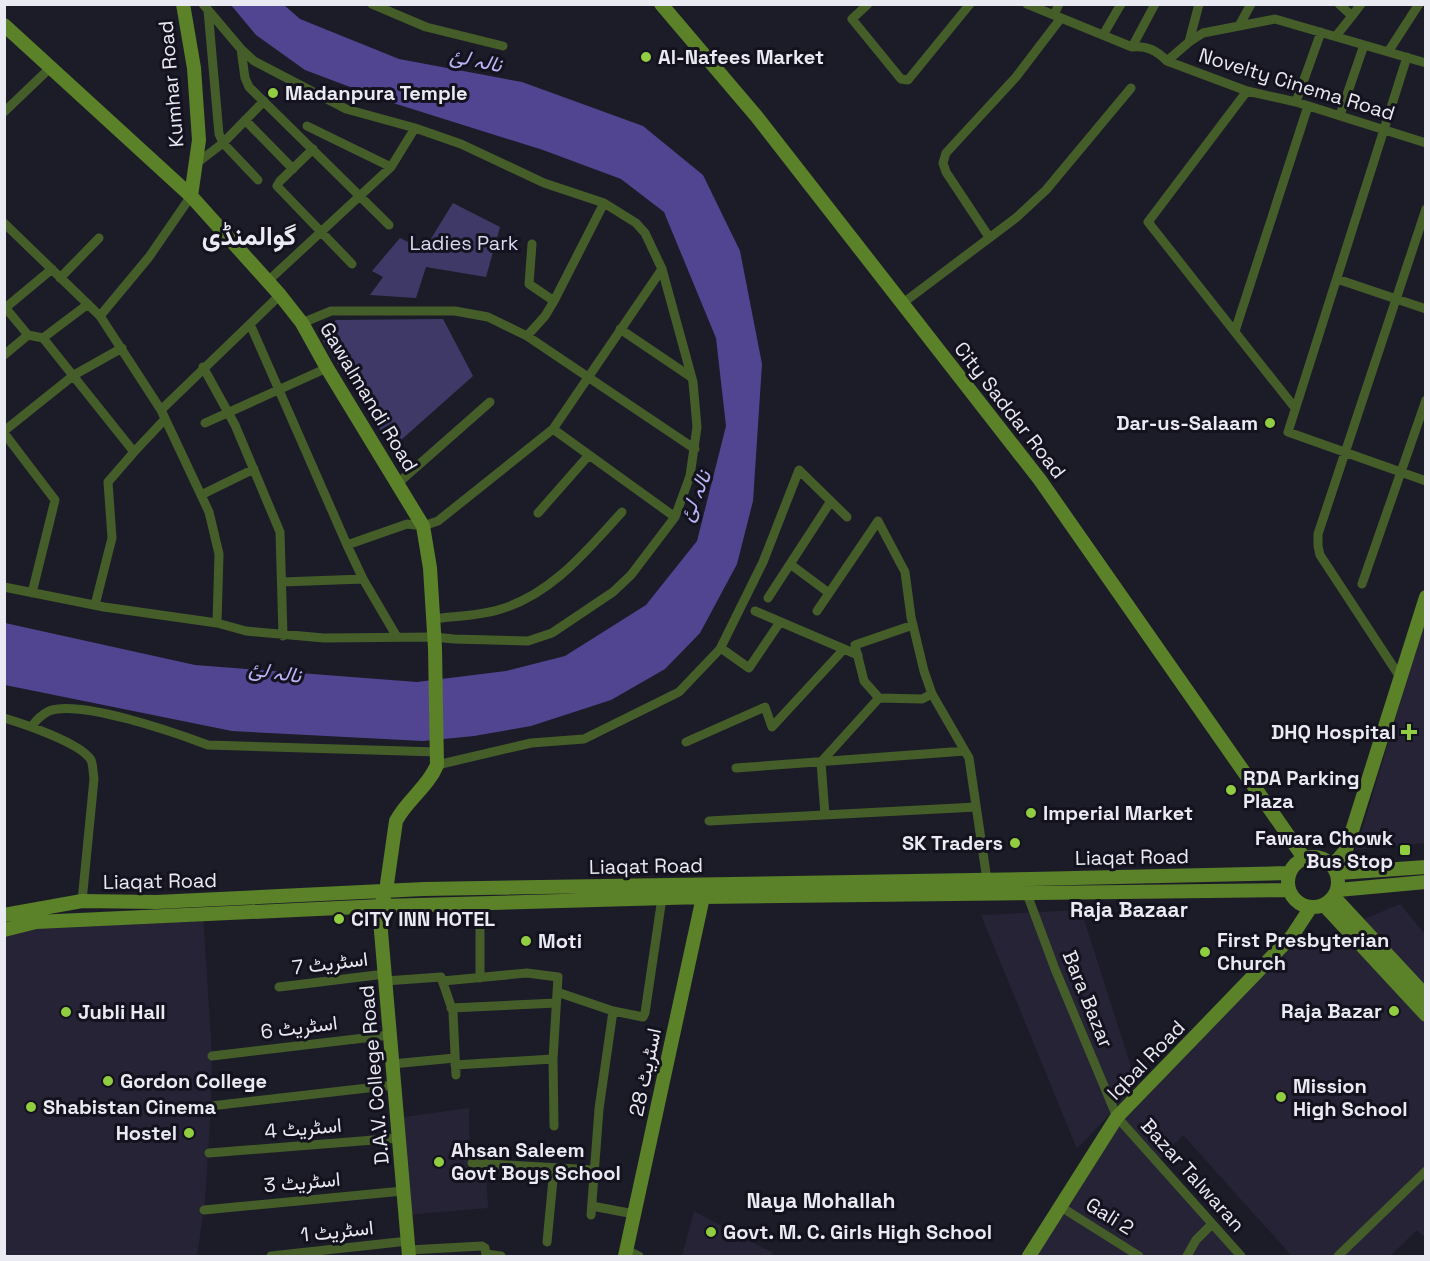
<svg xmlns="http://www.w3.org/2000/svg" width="1430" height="1261" font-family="'Space Grotesk',Vazirmatn,sans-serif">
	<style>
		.built { fill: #252335 }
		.green { fill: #3f3968 }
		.water { fill: #514592 }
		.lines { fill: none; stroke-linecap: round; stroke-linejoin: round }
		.street { stroke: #455d29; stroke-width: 9 }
		.secondary { stroke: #5b8129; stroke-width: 14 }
		.poi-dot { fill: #91cd40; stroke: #13121e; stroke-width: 2 }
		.labels { text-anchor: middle; stroke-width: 6; stroke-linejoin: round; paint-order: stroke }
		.poi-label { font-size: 20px; font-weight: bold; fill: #eaeaf2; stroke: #13121e; text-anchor: start }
		.street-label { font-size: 20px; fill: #eaeaf2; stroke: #13121e }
		.park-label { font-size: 20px; fill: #dad9ef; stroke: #13121e }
		.water-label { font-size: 21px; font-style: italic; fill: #bab5f7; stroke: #13121e }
		.neighbourhood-label { font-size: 21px; font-weight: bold; fill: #eaeaf2; stroke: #13121e }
		.district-label { font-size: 26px; font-weight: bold; fill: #eaeaf2; stroke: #13121e }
	</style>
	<rect width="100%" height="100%" fill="#1c1c28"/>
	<!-- built -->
	<path class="built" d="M 1425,621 L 1425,843 L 1356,850 Z
		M 1400,904 L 1425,934 L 1425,1235 L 1423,1236 L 1417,1230 L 1390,1256 L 1288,1256 L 1290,1254 L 1183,1135 L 1157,1162 L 1241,1256 L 1029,1256 L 1117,1117 L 1292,936 L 1301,945 Z
		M 1081,910 L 1137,1085 L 1077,1149 L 981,915 Z
		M 203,914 L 212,1056 L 211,1106 L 205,1200 L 197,1256 L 5,1256 L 5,930 Z
		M 469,1108 L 470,1161 L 486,1164 L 488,1208 L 405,1215 L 396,1118 Z
		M 694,1211 L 773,1253 L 771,1256 L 682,1256 Z"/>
	<!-- green -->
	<path class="green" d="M 453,203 L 500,227 L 486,277 L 426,267 L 416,298 L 370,295 L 383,277 L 372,271 L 400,238 L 424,250 Z
		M 443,319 L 473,376 L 392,448 L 323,341 L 328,327 L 336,320 Z"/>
	<!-- water -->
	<path class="water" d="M 231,5 L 284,5 L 300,19 L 399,59 L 522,82 L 643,126 L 703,175 L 740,251 L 762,364 L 753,501 L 737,564 L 700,633 L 665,669 L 611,700 L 531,726 L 474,736 L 423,741 L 232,731 L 5,685 L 5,623 L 195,665 L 417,682 L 506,671 L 565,656 L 646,605 L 697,541 L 726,426 L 716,338 L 664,212 L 621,179 L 543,150 L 390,102 L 305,70 L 256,35 Z"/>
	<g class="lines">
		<!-- street -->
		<path class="street" d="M 372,4 L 426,27 L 503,46
			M 868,4 L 852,19 L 901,79 L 908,80 L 970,4
			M 1027,4 L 1132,47 C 1148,46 1156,50 1167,61 L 1247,91 L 1296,102 L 1426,143
			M 208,10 L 219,134 L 223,143 L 258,180
			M 1054,15 L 1059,4
			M 1352,16 L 1361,4
			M 1239,26 L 1251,4
			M 1103,35 L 1121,4
			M 1336,36 L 1352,16 L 1339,4
			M 1189,42 L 1199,4
			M 1132,47 L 1155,4
			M 241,49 L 245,78 L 249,87 L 389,225
			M 1388,52 L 1419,4
			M 1407,57 L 1288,432 L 1426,481
			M 1167,61 L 1189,42 L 1203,33 L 1275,19 L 1426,63
			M 1247,91 L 1148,222 L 1295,408
			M 1296,102 L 1321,32
			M 4,112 L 50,68
			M 1340,115 L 1364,45
			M 245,120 L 293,169
			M 307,126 L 391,167
			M 313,149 L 280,181 L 277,186 L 352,264
			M 197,163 L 223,143 L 264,101
			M 4,223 L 100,316 L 161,410 L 209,512 L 219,554 L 217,623 L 246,631 L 324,638 L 434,637 L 454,639 L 528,641 L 552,633 L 613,592 L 631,575 L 675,517 L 690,476 L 697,427 L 693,382 L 662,269 L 645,233 L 636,223 L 604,203 L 544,183 L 461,144 L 415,128 L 346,109 L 254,61 L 241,49 L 203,4
			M 989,237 L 946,172 L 943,163 L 946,153 L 1016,77 L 1061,18
			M 532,244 L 529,284 L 554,301
			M 60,278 L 99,238
			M 1337,279 L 1426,309
			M 268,281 L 391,167 L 415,128
			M 903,303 L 1017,217 L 1046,190 L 1131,88
			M 4,306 L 28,335
			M 4,309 L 52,269
			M 100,316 L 149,257 L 191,196
			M 302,323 L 331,311 L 455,311 L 488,317 L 527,336 L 545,316 L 554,301 L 604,203
			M 250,324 L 347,545 L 363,579 L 397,637
			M 620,329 L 691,377
			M 1235,331 L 1308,106
			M 527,336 L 695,449
			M 43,338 L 88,304
			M 4,355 L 28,335 L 43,338 L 134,452 L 165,419
			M 203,367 L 235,425 L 280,532 L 283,636
			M 161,410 L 280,295
			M 205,423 L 327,368
			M 553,429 L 675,517
			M 4,431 L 74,375 L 122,348
			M 4,433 L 55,500 L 32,593
			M 397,484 L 490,402
			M 201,495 L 254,469
			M 538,513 L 589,455
			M 347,545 L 407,524 L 423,526 L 438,521 L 553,429 L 662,269
			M 790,564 L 829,593
			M 282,582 L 363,579
			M 1362,584 L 1426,400
			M 4,587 L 104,607 L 217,623
			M 768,598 L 831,501
			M 95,605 L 112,538 L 108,482 L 134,452
			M 755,611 L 858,655
			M 817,611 L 878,521 L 905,572 L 911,617 L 924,671 L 932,694 L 969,758 L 987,880
			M 433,619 C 455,616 480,616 501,609 C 552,594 587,550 622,512
			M 725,651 L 749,668 L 780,622
			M 1400,677 L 1320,555 L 1318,546 L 1318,534 L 1426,209
			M 879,698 L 864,681 L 855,645 L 913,625
			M 4,718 C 24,724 81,743 91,760 C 93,764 93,773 94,779 L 82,901
			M 32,726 C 37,719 41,715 49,711 C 80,699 176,733 208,745 L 438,752
			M 686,742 L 765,707 L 772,727 L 844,649
			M 437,765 L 531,743 L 584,739 L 679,692 L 720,649 L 763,562 L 799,470 L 847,517
			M 736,768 L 965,751
			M 825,815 L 821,762 L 879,698 L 922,699 L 932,694
			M 709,821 L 976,807
			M 1027,894 L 1055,969 L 1117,1117 L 1241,1256
			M 480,978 L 480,903
			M 385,981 L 441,977 L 453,1012 L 456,1075
			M 443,981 L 527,973 L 558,977 L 553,1059 L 554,1126
			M 279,987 L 385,974
			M 557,992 L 613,1011 L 643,1017 L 645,1013 L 662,898
			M 451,1008 L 556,1003
			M 212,1056 L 390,1035
			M 392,1064 L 455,1058
			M 455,1065 L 553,1059
			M 211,1106 L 394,1085
			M 209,1153 L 399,1138
			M 472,1163 L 594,1170
			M 592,1206 L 634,1214
			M 1061,1207 L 1139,1256
			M 204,1210 L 403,1191
			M 591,1215 L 599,1109 L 613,1011
			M 547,1242 L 554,1169
			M 409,1250 L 482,1246 L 485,1248 L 486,1256
			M 626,1250 L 639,1256
			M 486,1254 L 501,1256
			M 271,1256 L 408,1241
			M 1187,1256 L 1196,1240 L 1212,1224
			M 1338,1256 L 1426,1171"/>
		<!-- secondary -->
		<path class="secondary" d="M 183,4 L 194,68 L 199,140 L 191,196
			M 661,4 L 757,117 L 1040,480 L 1304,858
			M 4,25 L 191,196 L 280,295 L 302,323 L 327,368 L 423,526 L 430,568 L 435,648 L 437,765 C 428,787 407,800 396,821 L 386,891 L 381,906 L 380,920 L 409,1256
			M1288 882a25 25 0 1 1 50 0a25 25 0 1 1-50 0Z
			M 1332,866 L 1346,850 L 1426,597
			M 1338,873 L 1426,867
			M 1338,890 L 1426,882
			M 1334,897 L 1426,996
			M 1324,905 L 1426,1015
			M 4,915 L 82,901 L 156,902 L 424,889 L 1031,879 L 1289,873
			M 4,930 L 36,922 L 381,906 L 703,897 L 1289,890
			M 625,1256 L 703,897
			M 1029,1256 L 1117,1117 L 1292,936 L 1311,907"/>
	</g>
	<!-- markers -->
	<g class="poi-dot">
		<circle cx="646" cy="57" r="6"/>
		<circle cx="273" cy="93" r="6"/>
		<circle cx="1270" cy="423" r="6"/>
		<path d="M1406 723h6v6h6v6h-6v6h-6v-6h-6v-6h6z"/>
		<circle cx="1231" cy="790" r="6"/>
		<circle cx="1031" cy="813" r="6"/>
		<circle cx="1015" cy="843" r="6"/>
		<rect x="1399" y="844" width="12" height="12" rx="3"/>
		<circle cx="339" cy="919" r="6"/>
		<circle cx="526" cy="941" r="6"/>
		<circle cx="1205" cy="952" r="6"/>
		<circle cx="1394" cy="1011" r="6"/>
		<circle cx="66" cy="1012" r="6"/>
		<circle cx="108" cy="1081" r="6"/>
		<circle cx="1281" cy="1097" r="6"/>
		<circle cx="31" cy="1107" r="6"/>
		<circle cx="189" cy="1133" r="6"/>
		<circle cx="439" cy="1162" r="6"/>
		<circle cx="711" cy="1232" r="6"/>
	</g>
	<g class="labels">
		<!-- poi labels -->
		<g class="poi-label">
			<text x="658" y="64">Al-Nafees Market</text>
			<text x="285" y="100">Madanpura Temple</text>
			<text x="1258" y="430" text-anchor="end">Dar-us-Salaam</text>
			<text x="1396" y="739" text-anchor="end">DHQ Hospital</text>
			<text x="1243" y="785">RDA Parking<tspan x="1243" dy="23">Plaza</tspan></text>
			<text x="1043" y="820">Imperial Market</text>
			<text x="1393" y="845" text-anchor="end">Fawara Chowk<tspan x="1393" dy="23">Bus Stop</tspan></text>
			<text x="1003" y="850" text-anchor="end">SK Traders</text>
			<text x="351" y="926">CITY INN HOTEL</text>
			<text x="1217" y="947">First Presbyterian<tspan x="1217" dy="23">Church</tspan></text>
			<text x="538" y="948">Moti</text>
			<text x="1382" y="1018" text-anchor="end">Raja Bazar</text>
			<text x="78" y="1019">Jubli Hall</text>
			<text x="120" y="1088">Gordon College</text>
			<text x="1293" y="1093">Mission<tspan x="1293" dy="23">High School</tspan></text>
			<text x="43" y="1114">Shabistan Cinema</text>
			<text x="177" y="1140" text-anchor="end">Hostel</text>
			<text x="451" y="1157">Ahsan Saleem<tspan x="451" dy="23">Govt Boys School</tspan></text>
			<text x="723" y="1239">Govt. M. C. Girls High School</text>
		</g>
		<!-- street labels -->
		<g class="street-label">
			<text transform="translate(171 84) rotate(-95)" y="7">Kumhar Road</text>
			<text transform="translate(1297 84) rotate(17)" y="7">Novelty Cinema Road</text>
			<text transform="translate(369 397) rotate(59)" y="7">Gawalmandi Road</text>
			<text transform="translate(1010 410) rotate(52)" y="7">City Saddar Road</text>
			<text transform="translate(1132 857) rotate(-1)" y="7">Liaqat Road</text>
			<text transform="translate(646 866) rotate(-1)" y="7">Liaqat Road</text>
			<text transform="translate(160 881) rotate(-1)" y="7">Liaqat Road</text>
			<text transform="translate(330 963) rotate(-7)" y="7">اسٹریٹ 7</text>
			<text transform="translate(1088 999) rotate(68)" y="7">Bara Bazar</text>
			<text transform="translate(299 1027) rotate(-7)" y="7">اسٹریٹ 6</text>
			<text transform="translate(1146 1060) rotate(-46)" y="7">Iqbal Road</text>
			<text transform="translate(645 1072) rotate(-78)" y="7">اسٹریٹ 28</text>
			<text transform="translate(374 1075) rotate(-95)" y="7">D.A.V. College Road</text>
			<text transform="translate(303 1128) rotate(-5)" y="7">اسٹریٹ 4</text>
			<text transform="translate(1193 1175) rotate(48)" y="7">Bazar Talwaran</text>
			<text transform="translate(302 1182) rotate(-5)" y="7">اسٹریٹ 3</text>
			<text transform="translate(1110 1216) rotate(32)" y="7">Gali 2</text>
			<text transform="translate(337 1231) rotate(-6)" y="7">اسٹریٹ 1</text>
		</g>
		<!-- park labels -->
		<g class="park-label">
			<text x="464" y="250">Ladies Park</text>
		</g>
		<!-- water labels -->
		<g class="water-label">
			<text transform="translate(476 60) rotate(12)" y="7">نالہ لئ</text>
			<text transform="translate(695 496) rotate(-67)" y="7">نالہ لئ</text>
			<text transform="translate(275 672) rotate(9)" y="7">نالہ لئ</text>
		</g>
		<!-- neighbourhood labels -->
		<g class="neighbourhood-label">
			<text x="1129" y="917">Raja Bazaar</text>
			<text x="821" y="1208">Naya Mohallah</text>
		</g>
		<!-- district labels -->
		<g class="district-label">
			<text x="249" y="245">گوالمنڈی</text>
		</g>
	</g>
	<!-- border -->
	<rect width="1430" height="1261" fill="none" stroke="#eaeaf2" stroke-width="12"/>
</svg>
